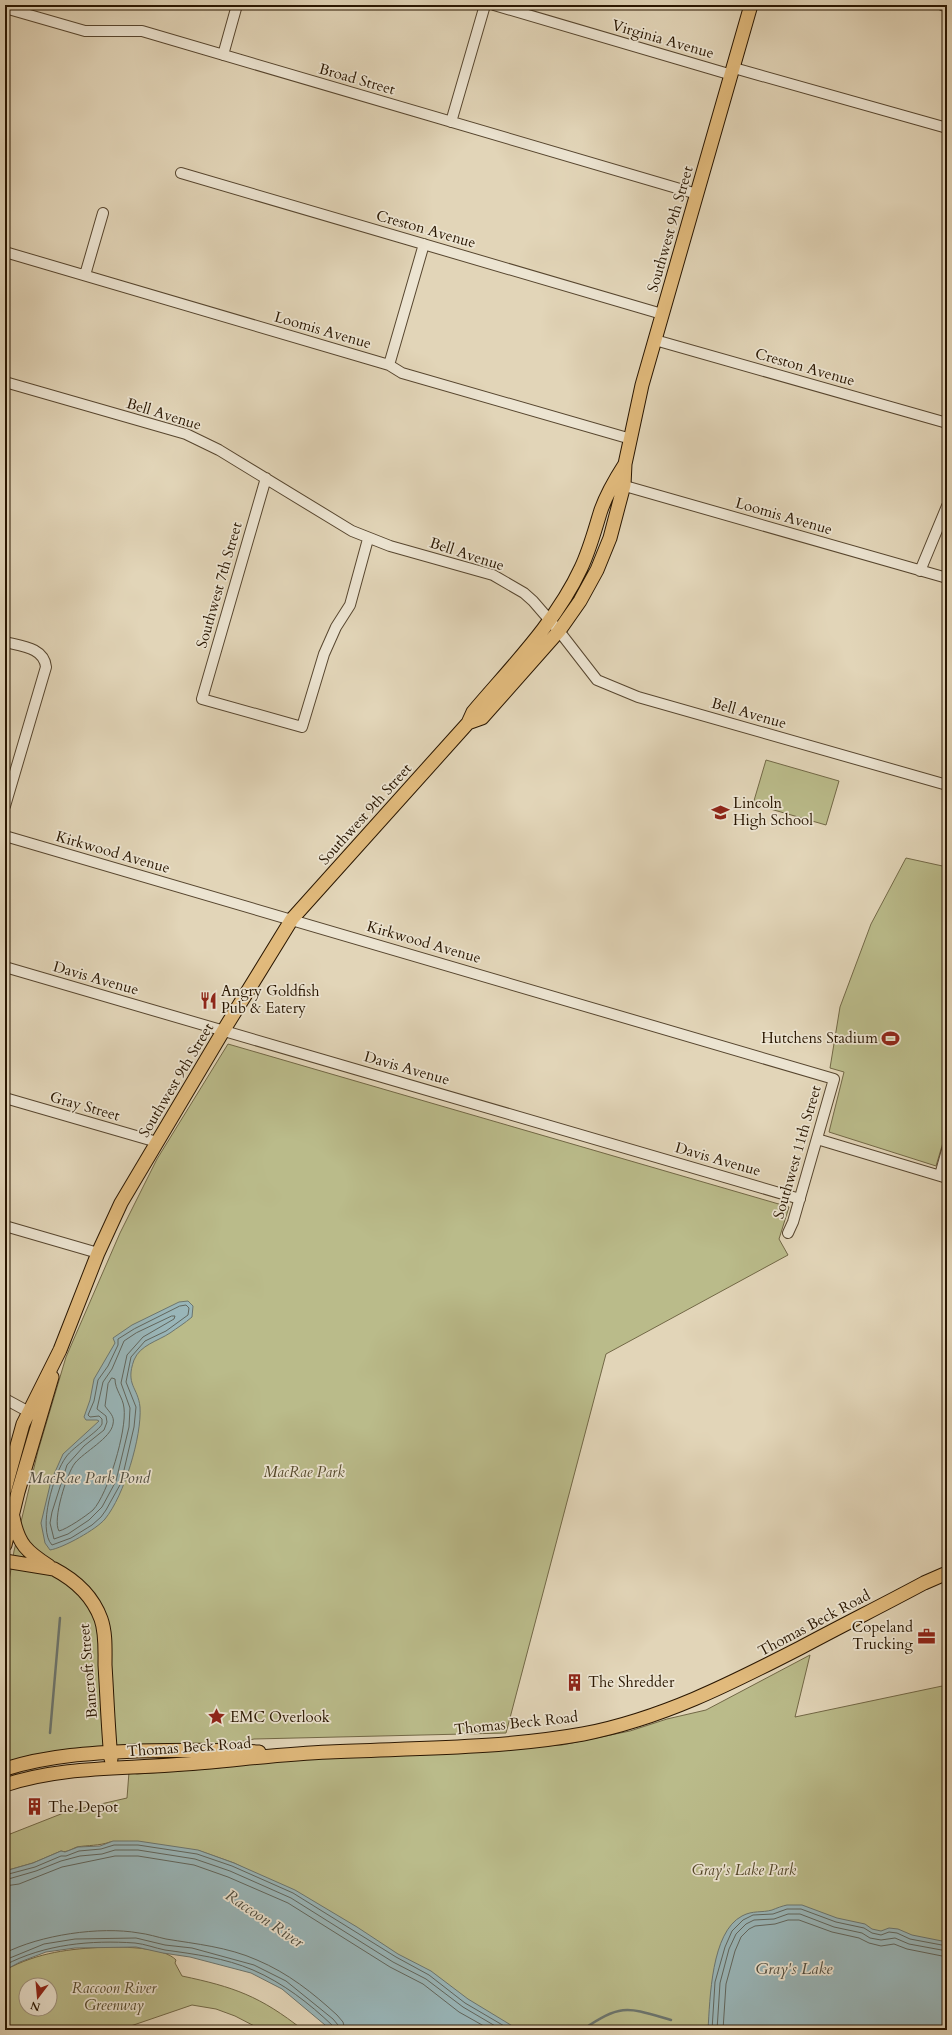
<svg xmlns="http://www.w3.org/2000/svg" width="952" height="2035" font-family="Cardo,serif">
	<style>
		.green { fill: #babb8a; stroke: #726846; fill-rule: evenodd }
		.water { fill: #99b6b9; stroke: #6c766f }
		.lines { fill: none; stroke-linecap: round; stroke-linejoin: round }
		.shore { stroke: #61665d; stroke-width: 1 }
		.stream { stroke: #6c766f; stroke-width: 2.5 }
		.minor-casing { stroke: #57462f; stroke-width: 12 }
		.major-casing { stroke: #291601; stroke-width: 15 }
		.minor { stroke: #ece4d1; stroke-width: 10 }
		.major { stroke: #e1ba7c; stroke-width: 13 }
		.labels { text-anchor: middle; stroke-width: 3.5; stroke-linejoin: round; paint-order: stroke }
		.street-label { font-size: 15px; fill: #291601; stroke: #ece4d1 }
		.poi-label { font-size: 15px; fill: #291601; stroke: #ece4d1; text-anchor: start }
		.park-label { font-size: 15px; font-style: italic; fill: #54482a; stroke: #ece4d1 }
		.water-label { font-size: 16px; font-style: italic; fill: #504e41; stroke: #ece4d1 }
	</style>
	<rect width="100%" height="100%" fill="#e2d5b8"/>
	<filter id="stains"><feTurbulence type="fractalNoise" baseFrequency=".005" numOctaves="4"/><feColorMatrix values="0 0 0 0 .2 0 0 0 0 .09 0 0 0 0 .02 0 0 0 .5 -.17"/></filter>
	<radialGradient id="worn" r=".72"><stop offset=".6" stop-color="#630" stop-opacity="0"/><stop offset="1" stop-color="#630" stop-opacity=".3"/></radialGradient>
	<!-- green -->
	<path class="green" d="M 766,760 L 839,781 L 826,825 L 753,804 Z
		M 906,858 L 947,867 L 947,1129 L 936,1166 L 829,1132 L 844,1072 L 830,1068 L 840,1007 L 871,924 Z
		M 228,1044 L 789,1207 L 779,1239 L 788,1255 L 606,1354 L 506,1733 L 254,1739 L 220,1746 L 5,1764 L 5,1605 L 14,1551 L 38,1451 L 66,1357 L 120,1233 L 157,1159 Z
		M 810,1655 L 795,1717 L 947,1685 L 947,2030 L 515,2030 L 252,1872 L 234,1863 L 200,1851 L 110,1842 C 99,1846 88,1845 77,1847 C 71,1849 67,1853 61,1851 L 33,1863 L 5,1871 L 5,1836 L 66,1812 L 127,1798 L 129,1772 L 137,1774 L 218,1768 L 282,1760 L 562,1745 L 630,1731 L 667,1719 L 706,1710 Z
		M 106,1947 C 124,1947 164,1947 176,1960 L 175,1963 L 182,1976 C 234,1987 260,1996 303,2030 L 262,2030 L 235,2016 L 216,2009 L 192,2005 L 119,2030 L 5,2030 L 5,1970 C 39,1952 69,1949 106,1947 ZM 26,1985 L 50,1985 L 50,2009 L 26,2009 Z"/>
	<!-- water -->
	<path class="water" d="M 188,1301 L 193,1306 L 192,1317 C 185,1323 177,1328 170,1333 C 158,1341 140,1345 134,1360 C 125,1385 138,1387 140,1407 C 142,1436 124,1496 105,1519 C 97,1529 63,1548 50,1550 L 45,1543 L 41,1523 L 51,1481 L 63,1454 L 99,1421 L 97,1420 L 86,1420 L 84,1417 L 90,1400 L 94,1379 L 115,1343 L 113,1338 L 132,1325 L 179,1302 Z
		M 113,1841 L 138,1841 L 198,1850 L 234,1863 L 295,1890 L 357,1927 L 398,1954 L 431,1971 L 468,1999 L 519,2030 L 331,2030 L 282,1989 L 251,1973 L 190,1957 L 163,1953 L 136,1947 L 75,1948 L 46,1952 L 20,1962 L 5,1970 L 5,1871 L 33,1863 L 61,1851 L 65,1852 L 78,1847 L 100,1846 Z
		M 787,1905 L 802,1905 L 837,1918 L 865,1924 L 872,1929 L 881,1931 L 889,1928 L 898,1929 L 912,1935 L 947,1942 L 947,2030 L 708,2030 C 710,1999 711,1932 742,1916 C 753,1910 762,1913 772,1910 C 777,1908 782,1906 787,1905 Z"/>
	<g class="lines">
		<!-- shore -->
		<path class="shore" d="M 180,1306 L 186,1305 L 189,1308 L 188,1315 L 166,1331 L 145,1341 L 131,1357 L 126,1382 L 136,1407 L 134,1427 L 121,1483 L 106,1510 L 101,1517 L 92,1525 L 71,1538 L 52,1545 C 37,1529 54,1473 66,1457 C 73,1447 99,1431 102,1424 L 102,1419 L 99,1416 L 90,1417 L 88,1415 L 94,1401 L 98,1380 L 108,1366 L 118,1345 L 118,1339 L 134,1329 Z
			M 172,1316 L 175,1316 L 174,1319 L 143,1337 L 127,1355 L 121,1383 L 130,1408 L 129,1427 L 116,1481 L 102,1507 L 89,1520 L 68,1534 L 54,1539 L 50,1523 L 52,1512 L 67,1465 L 84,1446 L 104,1430 L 107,1422 L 106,1416 L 97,1409 L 103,1382 L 112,1369 L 124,1341 L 136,1333 Z
			M 112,1378 L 115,1379 C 115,1390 123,1397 124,1408 C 127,1430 108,1494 93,1510 C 86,1516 67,1529 59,1531 C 52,1520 67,1473 75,1463 C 84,1452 111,1438 113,1424 C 115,1416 109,1412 105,1406 L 108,1384 Z
			M 5,1875 L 35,1867 L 61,1856 L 66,1856 L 79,1851 L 101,1849 L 114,1845 L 138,1845 L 197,1854 L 232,1866 L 293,1893 L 396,1957 L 429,1975 L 465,2003 L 511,2030
			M 5,1880 L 36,1871 L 61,1861 L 80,1856 L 102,1854 L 115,1850 L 138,1850 L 195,1859 L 230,1871 L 291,1898 L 393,1962 L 426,1979 L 463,2007 L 502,2030
			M 5,1886 L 19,1884 L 62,1867 L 115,1856 L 138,1856 L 194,1865 L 228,1877 L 288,1903 L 390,1967 L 423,1984 L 459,2012 L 491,2030
			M 5,1953 C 40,1935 100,1926 139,1933 C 148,1934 157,1937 166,1939 C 196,1944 228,1947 257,1960 C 288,1973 313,1993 337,2015 L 343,2022 L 345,2030
			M 5,1960 L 44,1944 L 75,1939 L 136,1938 L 165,1945 L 192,1948 L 254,1965 L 286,1981 L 333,2019 L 338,2025 L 339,2030
			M 5,1965 C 45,1944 91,1940 135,1943 C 145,1944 155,1948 165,1950 C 194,1954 225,1958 253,1970 C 283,1983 309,2003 333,2026 L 334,2030
			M 712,2030 L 715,1982 L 725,1947 L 732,1931 L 743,1920 L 753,1915 L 773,1914 L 787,1909 L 801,1909 L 836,1922 L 864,1928 L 872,1933 L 881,1935 L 889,1932 L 897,1933 L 910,1939 L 947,1946
			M 717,2030 L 720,1983 L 729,1949 L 736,1934 L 746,1924 L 754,1920 L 774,1919 L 788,1914 L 800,1914 L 834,1927 L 862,1933 L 870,1938 L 881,1940 L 895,1938 L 909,1944 L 947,1951
			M 723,2030 L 726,1984 L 735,1951 L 741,1937 L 749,1929 L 755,1926 L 775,1924 L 788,1920 L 799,1920 L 832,1932 L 859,1938 L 869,1943 L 881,1946 L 894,1944 L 907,1949 L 947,1957"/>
		<!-- stream -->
		<path class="stream" d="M 50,1733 L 60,1618
			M 582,2030 C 622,2003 627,2007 671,2020"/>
		<defs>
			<path id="minor" d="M 494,5 L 732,75
				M 942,5 L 947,7
				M 5,8 L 85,31 L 142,31 L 697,194
				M 223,55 L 237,5
				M 734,68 L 947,128
				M 451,122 L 485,5
				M 181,173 L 662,314
				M 5,252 L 389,365 L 402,373 L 631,439
				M 85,275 L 103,213
				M 655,340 L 947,423
				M 389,365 L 424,244
				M 5,382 L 186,434 L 219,450 L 352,531 L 390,546 L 493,575 L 524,593 L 533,601 L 559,631 L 597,680 L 638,697 L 947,785
				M 266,478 L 202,699 L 302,727 L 324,654 L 336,627 L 350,605 L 368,539
				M 618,484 L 947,578
				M 920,571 L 947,506
				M 5,642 C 20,646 44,647 46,667 L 5,806
				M 5,836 L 834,1079 L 793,1222 L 788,1233
				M 5,967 L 800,1199
				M 5,1098 L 157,1142
				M 817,1139 L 947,1178
				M 940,1175 L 947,1150
				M 5,1226 L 98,1253
				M 5,1399 L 29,1412"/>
			<path id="major" d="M 468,723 L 482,718 L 559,631 L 580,601 L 597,570 L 610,538 L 624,485 L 625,464 L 642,385 L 751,5
				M 5,1489 L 23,1424 L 60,1350 L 98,1253 L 121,1203 L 225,1028 L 292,919 L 468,723 L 473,712 C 512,666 556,622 581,568 C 590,549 595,529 601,510 C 607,493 616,478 625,464
				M 13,1517 C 18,1544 27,1552 49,1566
				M 5,1545 L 18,1492 L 52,1377
				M 5,1561 L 54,1569 C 75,1580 93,1597 101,1619 C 106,1633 105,1650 105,1665 C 107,1696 108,1727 111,1759
				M 5,1769 C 49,1755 92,1753 137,1751 C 178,1750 219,1749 259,1752
				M 5,1785 C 59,1767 115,1769 171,1765 C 224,1762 276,1754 329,1752 C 413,1748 499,1749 583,1734 C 661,1719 730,1684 800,1648 C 841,1626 883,1605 924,1583 L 947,1573"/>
		</defs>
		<!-- minor casing -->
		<use href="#minor" class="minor-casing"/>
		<!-- major casing -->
		<use href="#major" class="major-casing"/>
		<!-- minor -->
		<use href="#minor" class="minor"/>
		<!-- major -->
		<use href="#major" class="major"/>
	</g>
	<!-- icons -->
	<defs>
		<symbol id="school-bare" viewBox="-9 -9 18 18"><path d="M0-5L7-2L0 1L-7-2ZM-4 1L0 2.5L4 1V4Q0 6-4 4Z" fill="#8f2418" stroke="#ece4d1" stroke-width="2.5" paint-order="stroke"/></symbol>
		<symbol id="restaurant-bare" viewBox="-9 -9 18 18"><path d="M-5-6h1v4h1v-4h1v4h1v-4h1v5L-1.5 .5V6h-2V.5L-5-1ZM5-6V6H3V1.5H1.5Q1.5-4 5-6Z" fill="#8f2418" stroke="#ece4d1" stroke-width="2.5" paint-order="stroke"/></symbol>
		<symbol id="stadium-bare" viewBox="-9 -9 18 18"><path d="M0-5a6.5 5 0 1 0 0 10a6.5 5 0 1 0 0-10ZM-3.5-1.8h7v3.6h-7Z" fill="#8f2418" stroke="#ece4d1" stroke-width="2.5" paint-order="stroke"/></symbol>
		<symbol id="office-bare" viewBox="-9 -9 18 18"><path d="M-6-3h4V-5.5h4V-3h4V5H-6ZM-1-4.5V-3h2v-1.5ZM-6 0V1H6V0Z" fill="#8f2418" stroke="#ece4d1" stroke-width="2.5" paint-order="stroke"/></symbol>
		<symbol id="building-bare" viewBox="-9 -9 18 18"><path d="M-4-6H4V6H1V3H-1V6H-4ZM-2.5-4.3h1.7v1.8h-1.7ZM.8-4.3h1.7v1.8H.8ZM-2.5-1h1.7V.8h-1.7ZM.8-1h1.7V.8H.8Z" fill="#8f2418" stroke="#ece4d1" stroke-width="2.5" paint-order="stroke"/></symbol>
		<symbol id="sight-bare" viewBox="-9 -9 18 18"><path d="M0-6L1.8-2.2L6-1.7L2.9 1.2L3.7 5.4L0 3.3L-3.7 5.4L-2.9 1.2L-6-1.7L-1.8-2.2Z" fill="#8f2418" stroke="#ece4d1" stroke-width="2.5" paint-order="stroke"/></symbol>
	</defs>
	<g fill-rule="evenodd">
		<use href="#school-bare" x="708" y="800" width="25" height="25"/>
		<use href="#restaurant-bare" x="196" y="988" width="25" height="25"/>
		<use href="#stadium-bare" x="878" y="1026" width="25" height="25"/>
		<use href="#office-bare" x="914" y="1624" width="25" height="25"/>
		<use href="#building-bare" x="562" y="1670" width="25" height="25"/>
		<use href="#sight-bare" x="204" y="1704" width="25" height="25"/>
		<use href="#building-bare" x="22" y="1794" width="25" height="25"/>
	</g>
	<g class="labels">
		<!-- street labels -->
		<g class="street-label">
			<text transform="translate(663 39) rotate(16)" y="5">Virginia Avenue</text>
			<text transform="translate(357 79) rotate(16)" y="5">Broad Street</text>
			<text transform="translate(426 229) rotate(16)" y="5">Creston Avenue</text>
			<text transform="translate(670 229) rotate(-74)" y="5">Southwest 9th Street</text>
			<text transform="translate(323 330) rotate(16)" y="5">Loomis Avenue</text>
			<text transform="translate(805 367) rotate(16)" y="5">Creston Avenue</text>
			<text transform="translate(164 414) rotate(17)" y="5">Bell Avenue</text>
			<text transform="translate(784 516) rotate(16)" y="5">Loomis Avenue</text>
			<text transform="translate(467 554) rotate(18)" y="5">Bell Avenue</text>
			<text transform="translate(219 585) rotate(-74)" y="5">Southwest 7th Street</text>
			<text transform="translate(749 713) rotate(16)" y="5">Bell Avenue</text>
			<text transform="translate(365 814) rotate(-48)" y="5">Southwest 9th Street</text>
			<text transform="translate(113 852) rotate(16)" y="5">Kirkwood Avenue</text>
			<text transform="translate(424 942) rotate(16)" y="5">Kirkwood Avenue</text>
			<text transform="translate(96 978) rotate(16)" y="5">Davis Avenue</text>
			<text transform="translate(407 1068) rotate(16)" y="5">Davis Avenue</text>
			<text transform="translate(176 1080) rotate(-59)" y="5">Southwest 9th Street</text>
			<text transform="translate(85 1106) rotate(16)" y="5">Gray Street</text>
			<text transform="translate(797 1152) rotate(-74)" y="5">Southwest 11th Street</text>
			<text transform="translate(718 1159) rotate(16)" y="5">Davis Avenue</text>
			<text transform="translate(814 1623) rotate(-28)" y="5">Thomas Beck Road</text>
			<text transform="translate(88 1671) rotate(-95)" y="5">Bancroft Street</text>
			<text transform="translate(516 1723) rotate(-6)" y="5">Thomas Beck Road</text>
			<text transform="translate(189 1747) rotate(-4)" y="5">Thomas Beck Road</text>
		</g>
		<!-- poi labels -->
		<g class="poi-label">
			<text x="733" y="808">Lincoln<tspan x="733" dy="17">High School</tspan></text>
			<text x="221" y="996">Angry Goldfish<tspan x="221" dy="17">Pub &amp; Eatery</tspan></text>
			<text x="878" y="1043" text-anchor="end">Hutchens Stadium</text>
			<text x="913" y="1632" text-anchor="end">Copeland<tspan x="913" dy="17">Trucking</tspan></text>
			<text x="588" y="1687">The Shredder</text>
			<text x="230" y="1722">EMC Overlook</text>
			<text x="48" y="1812">The Depot</text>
		</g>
		<!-- park labels -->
		<g class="park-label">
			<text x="304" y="1477">MacRae Park</text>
			<text x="744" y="1875">Gray's Lake Park</text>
			<text x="114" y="1993">Raccoon River<tspan x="114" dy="17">Greenway</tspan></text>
		</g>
		<!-- water labels -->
		<g class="water-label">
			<text x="89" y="1483">MacRae Park Pond</text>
			<text transform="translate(265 1918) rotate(34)" y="6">Raccoon River</text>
			<text x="794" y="1974">Gray's Lake</text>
		</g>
	</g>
	<!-- margin -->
	<rect width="952" height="2035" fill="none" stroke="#e2d5b8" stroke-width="20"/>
	<rect x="6" y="6" width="940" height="2023" fill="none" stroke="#291601" stroke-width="2"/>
	<rect x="10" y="10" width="932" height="2015" fill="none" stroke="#291601"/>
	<!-- north arrow -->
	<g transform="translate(38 1997) rotate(196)"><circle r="19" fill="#ece4d1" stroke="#9e927e"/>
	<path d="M0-3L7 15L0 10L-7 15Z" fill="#8f2418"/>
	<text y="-6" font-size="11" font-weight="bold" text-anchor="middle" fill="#291601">N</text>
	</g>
	<rect width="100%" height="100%" filter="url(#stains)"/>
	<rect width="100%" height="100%" fill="url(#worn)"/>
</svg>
